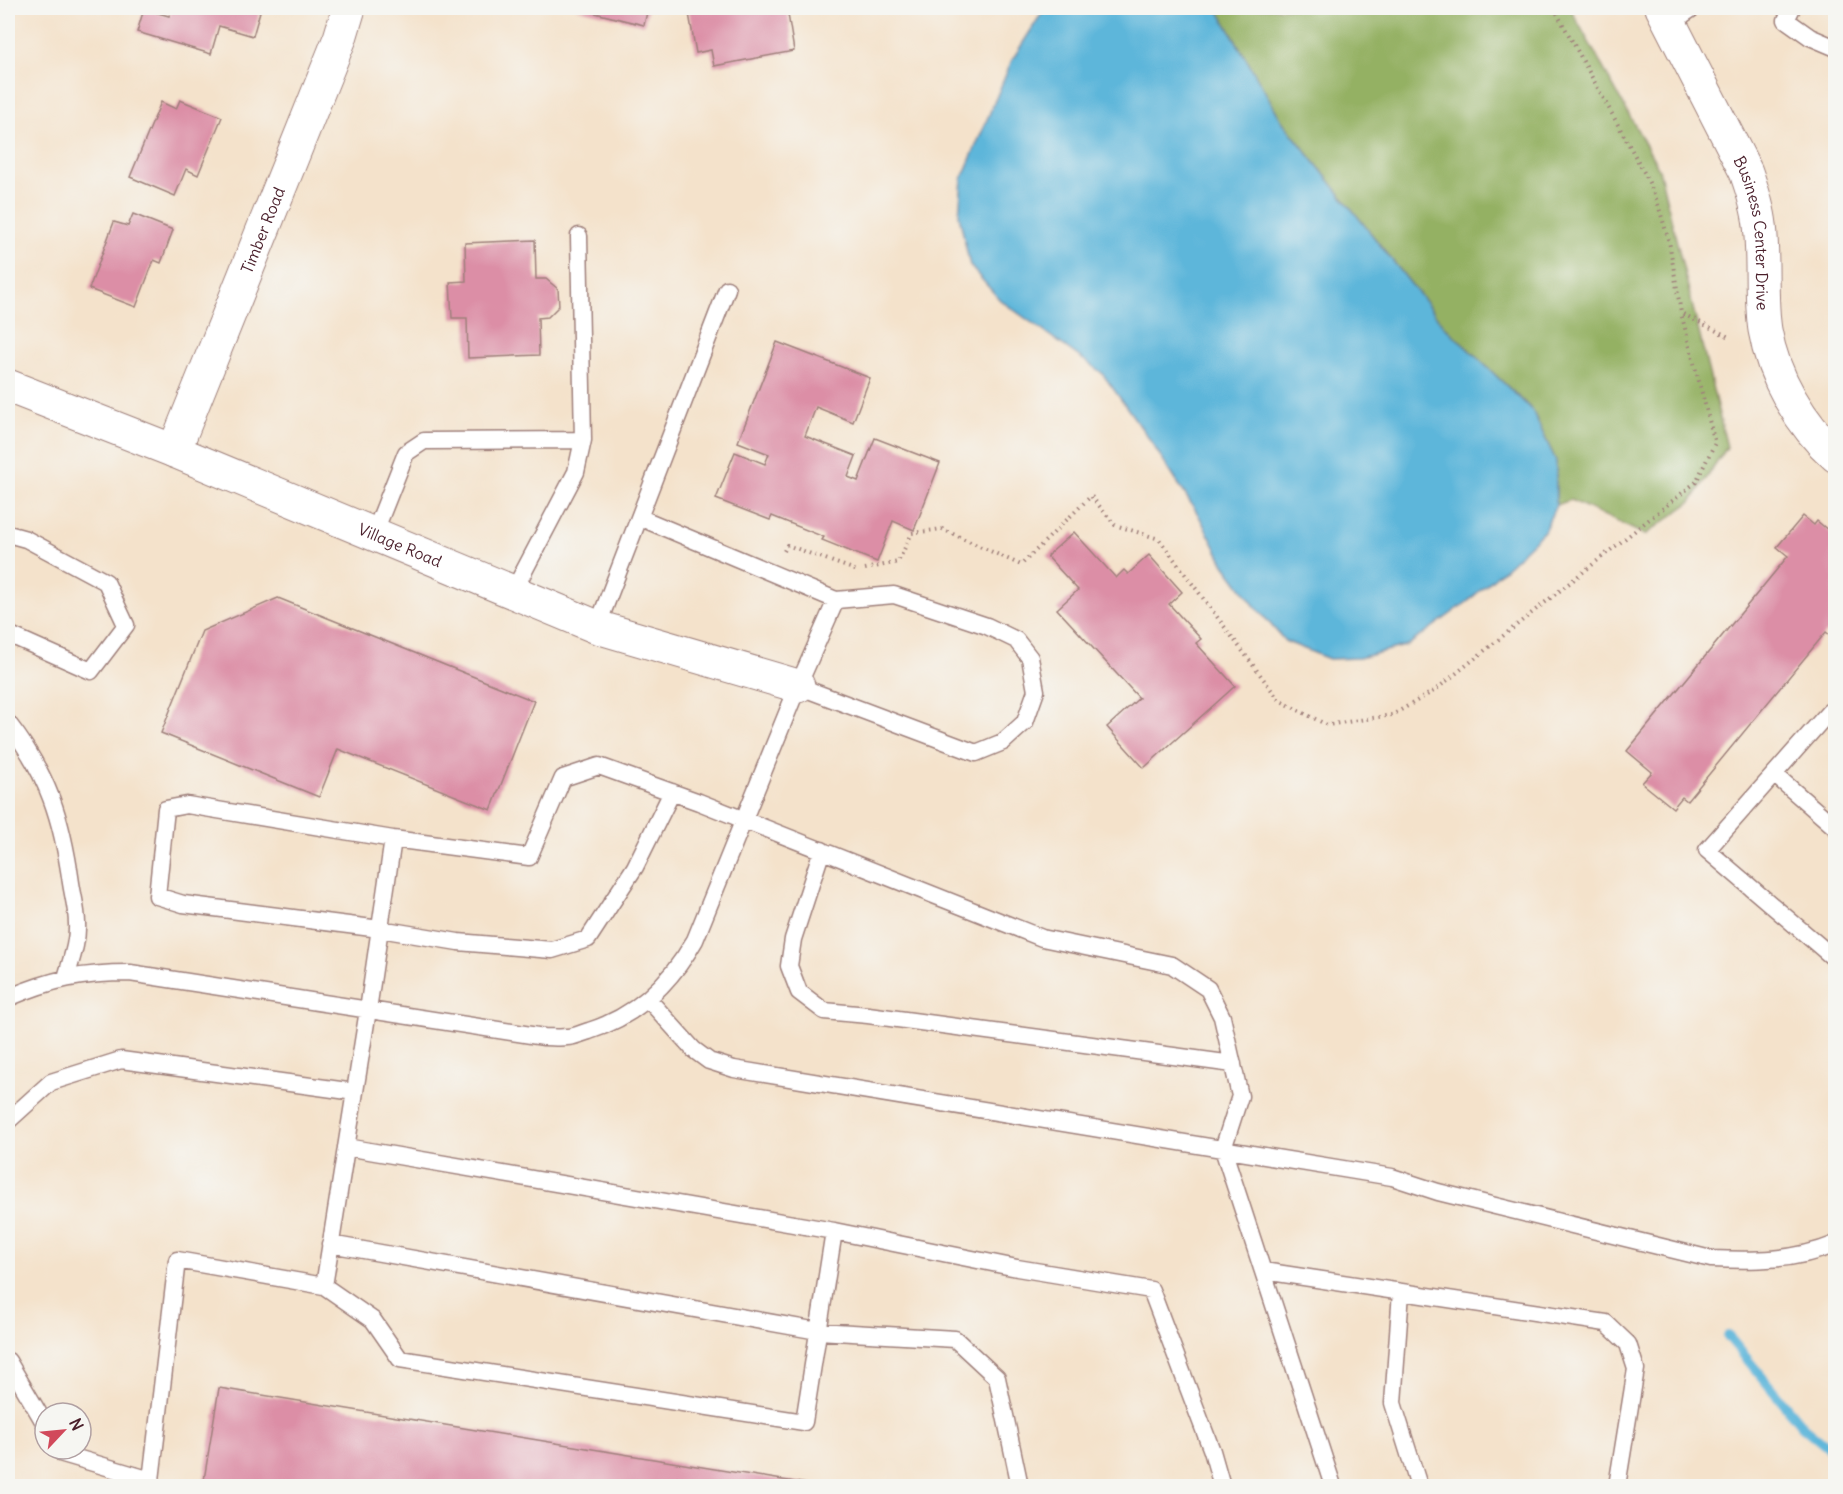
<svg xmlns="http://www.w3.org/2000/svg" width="1843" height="1494" font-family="Delius,sans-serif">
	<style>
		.forest { fill: #94b164; stroke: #6f6848; stroke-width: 1.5 }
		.water { fill: #5db6da; stroke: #546a82; stroke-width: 1.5 }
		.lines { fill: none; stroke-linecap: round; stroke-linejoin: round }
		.stream { stroke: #5db6da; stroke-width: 10 }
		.building { fill: #dc8ea6 }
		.service-casing { stroke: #9f807b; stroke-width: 19 }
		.minor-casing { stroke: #9f807b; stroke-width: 35 }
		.path { stroke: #9f807b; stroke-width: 4; stroke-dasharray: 1.5 4.5; stroke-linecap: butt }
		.service { stroke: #fff; stroke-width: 16 }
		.minor { stroke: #fff; stroke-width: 33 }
		.labels { text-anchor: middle; stroke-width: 6; stroke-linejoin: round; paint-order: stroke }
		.street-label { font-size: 16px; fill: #4a1f2b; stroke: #f6f6f2 }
	</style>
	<rect width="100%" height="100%" fill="#f6f6f2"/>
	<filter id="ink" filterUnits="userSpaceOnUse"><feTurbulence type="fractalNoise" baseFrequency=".0167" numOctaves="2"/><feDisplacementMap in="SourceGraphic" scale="12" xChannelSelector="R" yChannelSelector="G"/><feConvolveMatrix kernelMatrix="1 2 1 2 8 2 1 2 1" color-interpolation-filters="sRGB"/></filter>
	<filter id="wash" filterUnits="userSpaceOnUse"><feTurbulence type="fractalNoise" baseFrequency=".008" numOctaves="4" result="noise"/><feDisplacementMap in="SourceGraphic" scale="24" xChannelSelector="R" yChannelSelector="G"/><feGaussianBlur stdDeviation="1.35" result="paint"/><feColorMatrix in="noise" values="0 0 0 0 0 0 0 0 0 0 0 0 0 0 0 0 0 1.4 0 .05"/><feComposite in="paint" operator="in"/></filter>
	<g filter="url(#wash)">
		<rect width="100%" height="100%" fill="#f4e2cb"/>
		<!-- forest -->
		<path class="forest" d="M 1217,8 L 1570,8 L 1659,169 L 1727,447 L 1691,502 L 1645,535 L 1571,500 L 1556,505 L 1556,461 L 1532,410 L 1445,327 L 1282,121 Z"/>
		<!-- water -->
		<path class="water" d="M 1045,8 L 1217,8 L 1282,121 L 1445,327 L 1532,410 L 1556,461 L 1556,505 L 1544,531 L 1510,564 L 1467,602 L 1408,645 L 1359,658 L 1329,659 L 1285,641 L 1254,605 L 1224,564 L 1198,514 L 1148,437 L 1102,373 L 1000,300 L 970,266 L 959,215 L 962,179 L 1012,60 Z"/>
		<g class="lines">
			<!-- stream -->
			<path class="stream" d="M 1728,1336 L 1803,1427 L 1836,1454"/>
		</g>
		<g id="blocks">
			<!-- building -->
			<path class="building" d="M 172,8 L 261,8 L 253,36 L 219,26 L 211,54 L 137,32 L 144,9 L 169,16 Z
				M 575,8 L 648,8 L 644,25 Z
				M 688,8 L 787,8 L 794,51 L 714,66 L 711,50 L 696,53 Z
				M 180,100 L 222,117 L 198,175 L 186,169 L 175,196 L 130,177 L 161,102 L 176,109 Z
				M 133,214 L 173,230 L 161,263 L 154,260 L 136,307 L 89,289 L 114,222 L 128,226 Z
				M 535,240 L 536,279 L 546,279 L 558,289 L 559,306 L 548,317 L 538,318 L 539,355 L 468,358 L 467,318 L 452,318 L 450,282 L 466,281 L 465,243 Z
				M 777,342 L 870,378 L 853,422 L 816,407 L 805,436 L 856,456 L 848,477 L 858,481 L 875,438 L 940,463 L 914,530 L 893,521 L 877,562 L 822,540 L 824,537 L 772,516 L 770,520 L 716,499 L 735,452 L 765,464 L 769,454 L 738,442 Z
				M 1803,516 L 1814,525 L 1817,521 L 1834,535 L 1836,533 L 1836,640 L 1826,632 L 1687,801 L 1682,797 L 1673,808 L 1642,783 L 1652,772 L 1627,751 L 1788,556 L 1777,547 Z
				M 1074,532 L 1116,578 L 1124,570 L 1128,574 L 1149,555 L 1182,592 L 1169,604 L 1201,639 L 1196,643 L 1235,686 L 1144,768 L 1107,727 L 1139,698 L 1057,609 L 1078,590 L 1047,556 Z
				M 278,598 L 534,701 L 491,810 L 338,749 L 319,797 L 161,733 L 202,631 Z
				M 219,1388 L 813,1485 L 813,1486 L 203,1486 Z"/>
		</g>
	</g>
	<g filter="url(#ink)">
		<use href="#blocks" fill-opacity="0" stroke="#9f807b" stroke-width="1.5"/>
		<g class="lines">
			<defs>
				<path id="service" d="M 1792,8 L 1786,20 L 1810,37 L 1836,48
					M 1671,23 L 1693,8
					M 641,518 L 836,600 L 894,595 L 987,626 L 1016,640 L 1030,658 L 1036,691 L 1025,722 L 1003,742 L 976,753 L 798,686 L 836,600
					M 8,534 L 26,539 L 106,582 L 126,625 L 91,671 L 8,634
					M 374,534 L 406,453 L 424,441 L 583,440
					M 513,592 L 576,472 L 583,440 L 579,236
					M 597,627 L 727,289
					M 1836,717 L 1829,712 L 1707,850 L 1836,960
					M 8,723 C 48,774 62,819 71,883 C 73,896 77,910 77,924 C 78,942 71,960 66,978
					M 1774,774 L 1836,828
					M 672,792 L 635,867 L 588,939 L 552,950 L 458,942 L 380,929 L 183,904 L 157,896 L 166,809 L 187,805 L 393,839 L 529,857 L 563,778 L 599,766 L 699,802 L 1042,938 L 1172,965 L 1208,989 L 1222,1017 L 1240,1096 L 1223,1149 L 1333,1486
					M 822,850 L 793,939 L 789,966 L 799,992 L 824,1011 L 868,1015 L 1233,1064
					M 8,998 C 52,979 82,973 130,973 L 544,1037 C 552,1037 560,1038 567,1037 C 574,1037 582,1033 589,1031 C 637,1016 671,982 695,940 L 798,686
					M 648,999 L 694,1050 L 709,1061 L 734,1069 L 1392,1177 L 1438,1192 L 1711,1259 C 1754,1261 1795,1261 1836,1244
					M 8,1121 L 51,1082 L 121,1060 L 355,1092
					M 346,1147 L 834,1231
					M 330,1244 L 818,1331 L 955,1339 L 997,1378 L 1020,1486
					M 1263,1271 L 1606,1323 L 1628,1344 L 1636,1369 L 1617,1486
					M 324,1286 L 368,1010 L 393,839
					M 1401,1292 L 1393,1403 L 1419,1486
					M 8,1361 L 45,1424
					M 60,1449 L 63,1454 L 151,1480 L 177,1260 L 324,1286 L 373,1320 L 400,1359 L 804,1422 L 834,1231 L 1017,1268 L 1151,1290 L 1212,1451 L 1222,1486"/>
				<g id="minor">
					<path id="s1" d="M 1662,8 L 1746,172 C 1752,189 1758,207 1760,225 C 1764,259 1760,298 1765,330 C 1773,377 1801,425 1836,456"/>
					<path id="s2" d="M 8,386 L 174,451 L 597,627 L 798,686"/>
					<path id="s3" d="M 174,451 L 340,38 L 349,8"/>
				</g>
			</defs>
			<!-- service casing -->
			<use href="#service" class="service-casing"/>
			<!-- minor casing -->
			<use href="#minor" class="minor-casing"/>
			<!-- path -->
			<path class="path" d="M 1554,8 L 1646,176 L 1657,201 L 1669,241 L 1681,313 L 1731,338
				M 784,551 L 787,545 L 858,571
				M 865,569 L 898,562 L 912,533 L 942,529 L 1021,565 L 1091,496 L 1115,525 L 1159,539 L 1279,700 L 1327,725 L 1392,715 L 1434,691 L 1696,482 L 1715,443 L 1681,313"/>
			<!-- service -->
			<use href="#service" class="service"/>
			<!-- minor -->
			<use href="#minor" class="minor"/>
		</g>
	</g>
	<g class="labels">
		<!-- street labels -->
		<g class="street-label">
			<text dy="6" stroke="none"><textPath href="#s3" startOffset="238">Timber Road</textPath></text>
			<text dy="6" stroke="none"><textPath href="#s1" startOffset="246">Business Center Drive</textPath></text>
			<text dy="6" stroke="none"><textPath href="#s2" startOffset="423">Village Road</textPath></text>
		</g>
	</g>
	<!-- margin -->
	<rect width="1843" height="1494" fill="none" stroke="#f6f6f2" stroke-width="30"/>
	<!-- north arrow -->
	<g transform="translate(63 1431) rotate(64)"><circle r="28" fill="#f6f6f2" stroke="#b1a0a2" stroke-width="1.5"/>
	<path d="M0-4.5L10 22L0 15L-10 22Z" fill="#d1495b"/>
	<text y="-9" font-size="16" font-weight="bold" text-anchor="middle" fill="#4a1f2b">N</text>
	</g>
</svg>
